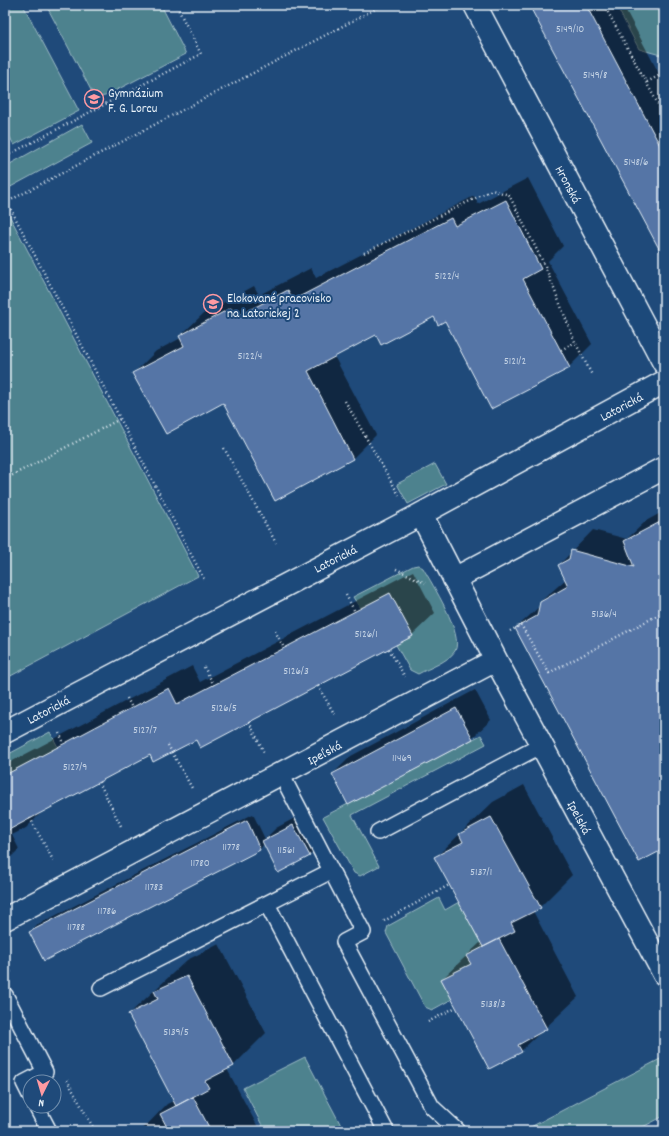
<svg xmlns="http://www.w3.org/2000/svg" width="669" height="1136" font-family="Dekko,sans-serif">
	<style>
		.green { fill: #4e828e; stroke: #9bbac3 }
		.shadow { fill: #0007 }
		.building { fill: #5575a6; stroke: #e8f1f8 }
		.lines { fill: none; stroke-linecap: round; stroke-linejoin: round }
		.service-casing { stroke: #e8f1f8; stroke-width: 18 }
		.minor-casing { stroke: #e8f1f8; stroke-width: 25 }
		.path { stroke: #e8f1f8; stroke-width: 2.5; stroke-dasharray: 1 3; stroke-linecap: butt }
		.service { stroke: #1f4a7a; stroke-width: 15 }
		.minor { stroke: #1f4a7a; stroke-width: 22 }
		.labels { text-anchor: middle; stroke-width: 4; stroke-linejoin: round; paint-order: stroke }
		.number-label { font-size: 11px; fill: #c3d2e4 }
		.poi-label { font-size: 13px; fill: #e8f1f8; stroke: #1f4a7a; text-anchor: start }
		.street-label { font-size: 13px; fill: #e8f1f8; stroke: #1f4a7a }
	</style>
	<rect width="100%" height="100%" fill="#1f4a7a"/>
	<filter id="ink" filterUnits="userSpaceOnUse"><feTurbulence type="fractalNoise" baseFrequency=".025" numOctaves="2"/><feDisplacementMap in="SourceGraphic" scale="8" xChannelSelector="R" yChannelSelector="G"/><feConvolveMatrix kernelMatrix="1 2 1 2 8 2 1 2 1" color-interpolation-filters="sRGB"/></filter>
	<g filter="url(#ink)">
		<!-- green -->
		<path class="green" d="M 5,5 L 23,5 L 79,111 L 14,145 L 5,128 Z
			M 46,5 L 161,5 L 186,54 L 105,96 L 99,97 L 92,92 Z
			M 616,5 L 664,5 L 664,56 L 639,49 Z
			M 82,124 L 92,143 L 5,190 L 5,155 L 10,164 Z
			M 7,211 L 198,576 L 5,679 L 5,212 Z
			M 435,464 L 446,484 L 408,504 L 397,484 Z
			M 418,565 L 423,568 C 432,584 464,634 455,651 C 448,662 429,668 418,674 L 410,670 L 396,645 L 413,636 L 390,593 L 360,608 L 353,597 L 413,566 Z
			M 50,732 L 58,747 L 5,775 L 5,756 Z
			M 481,735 L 486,744 L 352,815 L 379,866 L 360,876 L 354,873 L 323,817 Z
			M 439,898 L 445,910 L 459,902 L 483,947 L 466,956 L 471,964 L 441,979 L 452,999 L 432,1010 L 425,1007 L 386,933 L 388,926 Z
			M 305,1057 L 344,1131 L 265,1131 L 243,1088 Z
			M 664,1057 L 664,1116 L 635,1131 L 523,1131 Z"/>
		<!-- shadow -->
		<path class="shadow" d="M 285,5 L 296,5 L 287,9 Z
			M 531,5 L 623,5 L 664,83 L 664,257 Z
			M 528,178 L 563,246 L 548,261 L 592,344 L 569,367 L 434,316 L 376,333 L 334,356 L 376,435 L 353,458 L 276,499 L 224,402 L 134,373 L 156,351 L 181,338 L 180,336 L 203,314 L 254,286 L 259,295 L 311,268 L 316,278 L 474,196 L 478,204 Z
			M 664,511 L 664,848 L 516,628 L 540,606 L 540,602 L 566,579 L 559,565 L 593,530 L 627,539 L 646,521 Z
			M 413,571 L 435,613 L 412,635 L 150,753 L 45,809 L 26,828 L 12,835 L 19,849 L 5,863 L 5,765 L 192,666 L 200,682 Z
			M 475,690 L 491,720 L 472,738 L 333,774 L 351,756 Z
			M 524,785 L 572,875 L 540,907 L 533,911 L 578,997 L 521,1051 L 442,979 L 481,942 L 436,857 L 493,802 Z
			M 306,812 L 322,843 L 309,856 L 264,844 L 260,849 L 44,959 L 30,932 L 37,925 L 253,814 L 265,839 L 276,828 Z
			M 219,944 L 266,1033 L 234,1065 L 227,1069 L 260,1131 L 141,1131 L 167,1104 L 175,1100 L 129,1014 L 187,960 Z"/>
		<!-- building -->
		<path class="building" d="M 529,5 L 586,5 L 664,153 L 664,258 Z
			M 506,200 L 541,269 L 523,279 L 570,368 L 491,409 L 445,321 L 438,325 L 434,317 L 381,345 L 376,335 L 308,371 L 353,459 L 275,501 L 223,403 L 166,434 L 132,373 L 184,346 L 179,336 L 231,308 L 236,317 L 288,290 L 293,300 L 451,218 L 455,226 Z
			M 664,520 L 664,849 L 639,862 L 515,628 L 537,616 L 540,602 L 568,586 L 558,565 L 569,559 L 571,550 L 634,567 L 624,541 Z
			M 390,593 L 413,636 L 200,748 L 196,740 L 153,762 L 150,755 L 5,832 L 5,775 L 169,688 L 177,704 Z
			M 456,708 L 473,739 L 348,805 L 332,774 Z
			M 491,817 L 541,908 L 511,923 L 515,931 L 483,947 L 434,857 L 463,842 L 459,834 Z
			M 247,820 L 260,850 L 44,961 L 29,932 Z
			M 293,825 L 310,856 L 278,873 L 262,841 Z
			M 499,939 L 547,1029 L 518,1045 L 522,1052 L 489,1069 L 441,979 L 471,964 L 466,956 Z
			M 187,976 L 234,1066 L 205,1081 L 209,1088 L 176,1106 L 128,1014 L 158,999 L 154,991 Z
			M 193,1097 L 211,1131 L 169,1131 L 160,1114 Z"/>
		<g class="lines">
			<defs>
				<path id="service" d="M 281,774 L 363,932 L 344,942 L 432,1107 L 458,1131
					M 378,832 L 542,745
					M 267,904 L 386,1131
					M 101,988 L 331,871
					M 5,995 L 45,1072 L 24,1083 L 30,1095
					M 36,1106 L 49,1131"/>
				<path id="minor" d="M 475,5 L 664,363
					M 421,514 L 496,660 L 664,974
					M 454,579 L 664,468
					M 5,732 L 412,519 L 664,382
					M 5,919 L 496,660"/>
			</defs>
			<!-- service casing -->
			<use href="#service" class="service-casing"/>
			<!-- minor casing -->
			<use href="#minor" class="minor-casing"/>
			<!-- path -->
			<path class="path" d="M 604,5 L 664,115
				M 647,82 L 664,73
				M 5,143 L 10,154 L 201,54 L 176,5
				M 7,202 L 204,579
				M 5,203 L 383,5
				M 364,253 L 492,190 L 509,195 L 545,266 L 575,342 L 592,375
				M 561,350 L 575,342
				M 345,401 L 399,495
				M 224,448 L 276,543
				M 5,479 L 120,419
				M 396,569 L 425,583
				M 346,595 L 355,612
				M 275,631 L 284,648
				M 510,631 L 521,625 L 549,673 L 664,612
				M 389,649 L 405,677
				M 204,667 L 214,685
				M 318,686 L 335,715
				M 127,698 L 132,708
				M 249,722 L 264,752
				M 59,733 L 64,743
				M 168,745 L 193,790
				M 99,782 L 122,828
				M 30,818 L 54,862
				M 384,921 L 449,885
				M 5,961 L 11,973
				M 428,1022 L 456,1007
				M 67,1080 L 95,1131"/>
			<!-- service -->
			<use href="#service" class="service"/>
			<!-- minor -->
			<use href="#minor" class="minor"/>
		</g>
	</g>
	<!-- icons -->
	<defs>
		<symbol id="school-ring" viewBox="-11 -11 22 22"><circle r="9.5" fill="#1f4a7a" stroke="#ff9aa2" stroke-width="1.5"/><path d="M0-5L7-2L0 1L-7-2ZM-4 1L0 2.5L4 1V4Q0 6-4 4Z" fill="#ff9aa2"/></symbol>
	</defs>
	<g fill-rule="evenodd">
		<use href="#school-ring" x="83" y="88" width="22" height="22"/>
		<use href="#school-ring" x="202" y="293" width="22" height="22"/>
	</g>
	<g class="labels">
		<!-- number labels -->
		<g class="number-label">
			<text x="570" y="32">5149/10</text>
			<text x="595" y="78">5149/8</text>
			<text x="636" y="165">5148/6</text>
			<text x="447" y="279">5122/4</text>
			<text x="250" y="359">5122/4</text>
			<text x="515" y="364">5121/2</text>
			<text x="604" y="617">5136/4</text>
			<text x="366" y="637">5126/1</text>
			<text x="296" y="674">5126/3</text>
			<text x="224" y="711">5126/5</text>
			<text x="145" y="733">5127/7</text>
			<text x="402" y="761">11469</text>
			<text x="75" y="770">5127/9</text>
			<text x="231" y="850">11778</text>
			<text x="286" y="853">11561</text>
			<text x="200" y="866">11780</text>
			<text x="481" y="875">5137/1</text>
			<text x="154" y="890">11783</text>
			<text x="107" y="914">11786</text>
			<text x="76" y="930">11788</text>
			<text x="493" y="1007">5138/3</text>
			<text x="176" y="1035">5139/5</text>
		</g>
		<!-- poi labels -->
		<g class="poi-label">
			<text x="108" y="97">Gymnázium<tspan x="108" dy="15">F. G. Lorcu</tspan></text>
			<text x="227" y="302">Elokované pracovisko<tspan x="227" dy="15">na Latorickej 2</tspan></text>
		</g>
		<!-- street labels -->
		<g class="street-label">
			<text transform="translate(569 184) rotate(62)" y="5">Hronská</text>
			<text transform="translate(621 406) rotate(-28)" y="5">Latorická</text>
			<text transform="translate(335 558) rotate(-27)" y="5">Latorická</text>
			<text transform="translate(48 709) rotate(-28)" y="5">Latorická</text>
			<text transform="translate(324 752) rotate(-28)" y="5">Ipeľská</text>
			<text transform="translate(580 817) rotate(62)" y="5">Ipelská</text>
		</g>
	</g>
	<!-- margin -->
	<rect width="669" height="1136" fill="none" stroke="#1f4a7a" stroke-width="20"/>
	<rect x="10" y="10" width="649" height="1116" fill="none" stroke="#e8f1f8" stroke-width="1.5" filter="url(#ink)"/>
	<!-- north arrow -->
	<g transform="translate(42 1094) rotate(185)"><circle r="19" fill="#1f4a7a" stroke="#6f8dac"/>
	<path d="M0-3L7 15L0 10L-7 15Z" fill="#ff9aa2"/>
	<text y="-6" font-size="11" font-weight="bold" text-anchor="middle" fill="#e8f1f8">N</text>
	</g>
</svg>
